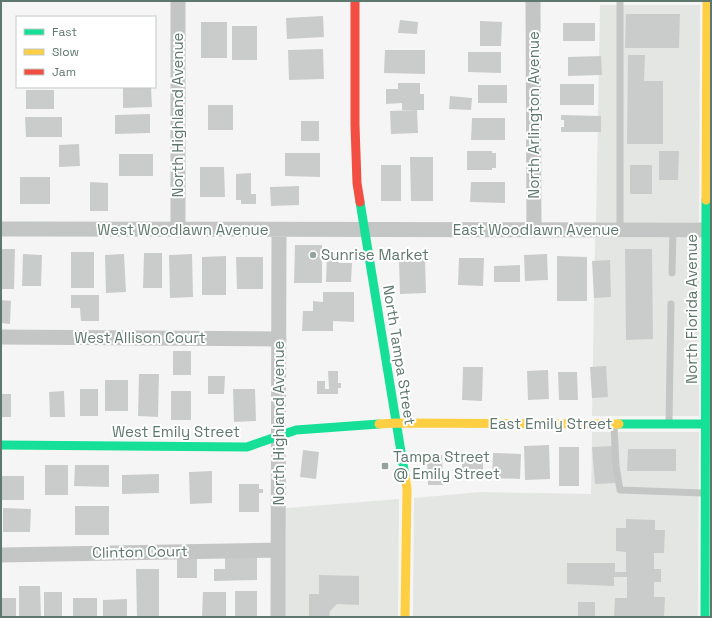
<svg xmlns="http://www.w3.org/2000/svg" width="712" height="618" font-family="'Space Grotesk',sans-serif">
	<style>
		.built { fill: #e4e6e4 }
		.building { fill: #cacccb }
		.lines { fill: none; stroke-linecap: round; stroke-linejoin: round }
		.lane { stroke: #c3c6c5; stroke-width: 7 }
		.street { stroke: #c3c6c5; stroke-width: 15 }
		.fast { stroke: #16e098; stroke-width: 9 }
		.slow { stroke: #ffcf43; stroke-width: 9 }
		.jam { stroke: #f24e42; stroke-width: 9 }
		.poi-dot { fill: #94a49d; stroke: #fff; stroke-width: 1.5 }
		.labels { text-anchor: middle; stroke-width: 4; stroke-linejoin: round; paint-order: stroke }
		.street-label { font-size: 15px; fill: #5f786d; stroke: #fff }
		.poi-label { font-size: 15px; fill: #5f786d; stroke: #fff; text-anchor: start }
	</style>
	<rect width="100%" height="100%" fill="#f6f5f5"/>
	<!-- built -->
	<path class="built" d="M 600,5 L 700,5 L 699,222 L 596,222 Z
		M 595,238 L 699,238 L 699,416 L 592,416 Z
		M 592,432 L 699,432 L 698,617 L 413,617 L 414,498 L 481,492 L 591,494 Z
		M 399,499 L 398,617 L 285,617 L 286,508 Z"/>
	<!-- building -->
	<path class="building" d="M 626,14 L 680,14 L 679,48 L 625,48 Z
		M 323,16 L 324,37 L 287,39 L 286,18 Z
		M 400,20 L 418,22 L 417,34 L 398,33 Z
		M 480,21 L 502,22 L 501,46 L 480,46 Z
		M 201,22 L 227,22 L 227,58 L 201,58 Z
		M 563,23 L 595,23 L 595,41 L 563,41 Z
		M 232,26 L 257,26 L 257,60 L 232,60 Z
		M 323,49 L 324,79 L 289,80 L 288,50 Z
		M 385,50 L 425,50 L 425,74 L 384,73 Z
		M 468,52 L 501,52 L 501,73 L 468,72 Z
		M 628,55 L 645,55 L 644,81 L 663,81 L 663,144 L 627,144 Z
		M 601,56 L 602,75 L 568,76 L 568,57 Z
		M 398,83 L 420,83 L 420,94 L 424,94 L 424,110 L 402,110 L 402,103 L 386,104 L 386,89 L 398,89 Z
		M 560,84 L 594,84 L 594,105 L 560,105 Z
		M 478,85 L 507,85 L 507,103 L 478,103 Z
		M 151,87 L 152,107 L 123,108 L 123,88 Z
		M 26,90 L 54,90 L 54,109 L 26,109 Z
		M 450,96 L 472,98 L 471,110 L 449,109 Z
		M 208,105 L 233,105 L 233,130 L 208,130 Z
		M 417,110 L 418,133 L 391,134 L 390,111 Z
		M 150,114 L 150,133 L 115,134 L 115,115 Z
		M 561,115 L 601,116 L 601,132 L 561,132 L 561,127 L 564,127 L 564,120 L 561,120 Z
		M 25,117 L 62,117 L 62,137 L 26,137 Z
		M 472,118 L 505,118 L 505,140 L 471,140 Z
		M 301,121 L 319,121 L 319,141 L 301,141 Z
		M 79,144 L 80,166 L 59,167 L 59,145 Z
		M 467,151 L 492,151 L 492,153 L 496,153 L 496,168 L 492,168 L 492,170 L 467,170 Z
		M 659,151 L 679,151 L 678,180 L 659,180 Z
		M 285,153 L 320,153 L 320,177 L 285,176 Z
		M 119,154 L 153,154 L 153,176 L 119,176 Z
		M 410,157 L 433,157 L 433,201 L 411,201 Z
		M 381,165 L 401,165 L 401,201 L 381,201 Z
		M 630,165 L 652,165 L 652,194 L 630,194 Z
		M 200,167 L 224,167 L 225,197 L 200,197 Z
		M 251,173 L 251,194 L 256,194 L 256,204 L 241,204 L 241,200 L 236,200 L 236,174 Z
		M 20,177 L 50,177 L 50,204 L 20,204 Z
		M 90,182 L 108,183 L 108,211 L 90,211 Z
		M 471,182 L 505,182 L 505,203 L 470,202 Z
		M 299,186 L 299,205 L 271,206 L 270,187 Z
		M 295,245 L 322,245 L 322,283 L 294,283 Z
		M 1,249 L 15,249 L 14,289 L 1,289 Z
		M 625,249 L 652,249 L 653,339 L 626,340 Z
		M 71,252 L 94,252 L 94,288 L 71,288 Z
		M 144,253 L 162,253 L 162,288 L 143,288 Z
		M 327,253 L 339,253 L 339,263 L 352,263 L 351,282 L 326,282 Z
		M 23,254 L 42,255 L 41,286 L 22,286 Z
		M 124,254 L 126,292 L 106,293 L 105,255 Z
		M 192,254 L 193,297 L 170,298 L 169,255 Z
		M 547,254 L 548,280 L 525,281 L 524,255 Z
		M 226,256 L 226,295 L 202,295 L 202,257 Z
		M 557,256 L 587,257 L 587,301 L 557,301 Z
		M 236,257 L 263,257 L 263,289 L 237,289 Z
		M 459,258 L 484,258 L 483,286 L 458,285 Z
		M 425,259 L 426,293 L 400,294 L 399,260 Z
		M 610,260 L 611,297 L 594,298 L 592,261 Z
		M 520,265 L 520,282 L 494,282 L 494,266 Z
		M 323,292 L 354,292 L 354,322 L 333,321 L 333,331 L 302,331 L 303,311 L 313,311 L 313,301 L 323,302 Z
		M 71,295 L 99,295 L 99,321 L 81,321 L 80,308 L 71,308 Z
		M 1,300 L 11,301 L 10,324 L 1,323 Z
		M 173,351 L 191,351 L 191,375 L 173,375 Z
		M 606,366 L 608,397 L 592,398 L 590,367 Z
		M 463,367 L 483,367 L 482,401 L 462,400 Z
		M 548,370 L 549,399 L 528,400 L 527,371 Z
		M 328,371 L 338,371 L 338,383 L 341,383 L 341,388 L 338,388 L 338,394 L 317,394 L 317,381 L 325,381 L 325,389 L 329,389 Z
		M 558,372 L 577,372 L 578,400 L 559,400 Z
		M 139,374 L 159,374 L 158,417 L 138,416 Z
		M 208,376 L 225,376 L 224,394 L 208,394 Z
		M 105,380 L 128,380 L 128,411 L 105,411 Z
		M 80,389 L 98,389 L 98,416 L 80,416 Z
		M 233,389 L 255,389 L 256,421 L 234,422 Z
		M 64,391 L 65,417 L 50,417 L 49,392 Z
		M 171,391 L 191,391 L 191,420 L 171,420 Z
		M 1,394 L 11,394 L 11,417 L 1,417 Z
		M 549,445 L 550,479 L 525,480 L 524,446 Z
		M 613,446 L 615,483 L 595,484 L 592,447 Z
		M 559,447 L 579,447 L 579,486 L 559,486 Z
		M 628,449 L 676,449 L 676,471 L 627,471 Z
		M 303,450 L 319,452 L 316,479 L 300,477 Z
		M 493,453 L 521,454 L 520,479 L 492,478 Z
		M 442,455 L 443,485 L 428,485 L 427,456 Z
		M 462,456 L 483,456 L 483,473 L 462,473 Z
		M 45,465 L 68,465 L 68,495 L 45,495 Z
		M 75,465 L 109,465 L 109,487 L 74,486 Z
		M 212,471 L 212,503 L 190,504 L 189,472 Z
		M 159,474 L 159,493 L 122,494 L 122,475 Z
		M 1,476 L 24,476 L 24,500 L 1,500 Z
		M 239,484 L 259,484 L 259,489 L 263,489 L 263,493 L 259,493 L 259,512 L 239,512 Z
		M 75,506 L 109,506 L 109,535 L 75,535 Z
		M 3,508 L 31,509 L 30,532 L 3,532 Z
		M 626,519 L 655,520 L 655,530 L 665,530 L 664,553 L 654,553 L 654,569 L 661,569 L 661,582 L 654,582 L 654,597 L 665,597 L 664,617 L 614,617 L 615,598 L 627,598 L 627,577 L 614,577 L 614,586 L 567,584 L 567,563 L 615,563 L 615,572 L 626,572 L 626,552 L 616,551 L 616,528 L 626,528 Z
		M 177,557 L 197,557 L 197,578 L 177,578 Z
		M 257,557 L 257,580 L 214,581 L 214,569 L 225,569 L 225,558 Z
		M 136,569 L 159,569 L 159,617 L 137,617 Z
		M 319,575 L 359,576 L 359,605 L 337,604 L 330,611 L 329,617 L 309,617 L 309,594 L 319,594 Z
		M 19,586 L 40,586 L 41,617 L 19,617 Z
		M 235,591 L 257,591 L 257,617 L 235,617 Z
		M 44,592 L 62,592 L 62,617 L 44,617 Z
		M 203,592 L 226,592 L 226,617 L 202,617 Z
		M 1,598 L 16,598 L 16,617 L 1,617 Z
		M 73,598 L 97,598 L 97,617 L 73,617 Z
		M 127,599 L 127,617 L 103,617 L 103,600 Z
		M 578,602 L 595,602 L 595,617 L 578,617 Z"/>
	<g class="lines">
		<!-- lane -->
		<path class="lane" d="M 620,230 L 620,1
			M 672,273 L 673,230
			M 669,422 L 671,304
			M 614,426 L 616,466 L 620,490 L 703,493"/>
		<!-- street -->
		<path class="street" d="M 178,1 L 178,230
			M 533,1 L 534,230
			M 1,229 L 707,230
			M 1,337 L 279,339
			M 1,555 L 278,550
			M 278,617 L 279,230"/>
		<!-- fast -->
		<path class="fast" d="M 360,202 L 405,476
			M 619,424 L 706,424
			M 1,445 L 247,447 L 296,430 L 379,424
			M 705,617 L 706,200"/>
		<!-- slow -->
		<path class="slow" d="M 706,200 L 707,1
			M 379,424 L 396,423 L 619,424
			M 405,617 L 407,488 L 405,476"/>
		<!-- jam -->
		<path class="jam" d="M 355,1 L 355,125 L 357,183 L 360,202"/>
	</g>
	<!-- markers -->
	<g class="poi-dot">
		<circle cx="313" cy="255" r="4"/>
		<rect x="381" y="462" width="8" height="8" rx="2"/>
	</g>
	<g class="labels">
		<!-- street labels -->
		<g class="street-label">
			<text transform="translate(178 115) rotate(-90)" y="5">North Highland Avenue</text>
			<text transform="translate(534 115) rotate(-90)" y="5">North Arlington Avenue</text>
			<text x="183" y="235">West Woodlawn Avenue</text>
			<text x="536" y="235">East Woodlawn Avenue</text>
			<text transform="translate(692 309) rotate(-90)" y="5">North Florida Avenue</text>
			<text x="140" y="343">West Allison Court</text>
			<text transform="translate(399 355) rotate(81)" y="5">North Tampa Street</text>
			<text transform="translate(279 423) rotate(-90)" y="5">North Highland Avenue</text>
			<text x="551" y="429">East Emily Street</text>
			<text x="176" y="437">West Emily Street</text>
			<text transform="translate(140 552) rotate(-1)" y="5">Clinton Court</text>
		</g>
		<!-- poi labels -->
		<g class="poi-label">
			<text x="321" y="260">Sunrise Market</text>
			<text x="393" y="462">Tampa Street<tspan x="393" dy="17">@ Emily Street</tspan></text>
		</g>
	</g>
	<!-- border -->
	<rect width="712" height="618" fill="none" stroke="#5f786d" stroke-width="4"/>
	<!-- legend -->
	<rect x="16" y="16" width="140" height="72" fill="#ffffff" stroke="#bfc9c5"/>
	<rect x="24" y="29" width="20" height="6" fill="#16e098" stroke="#bfc9c5"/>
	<text x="52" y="36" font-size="12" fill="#5f786d">Fast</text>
	<rect x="24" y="49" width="20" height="6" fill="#ffcf43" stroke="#bfc9c5"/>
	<text x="52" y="56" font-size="12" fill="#5f786d">Slow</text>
	<rect x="24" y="69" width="20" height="6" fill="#f24e42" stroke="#bfc9c5"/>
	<text x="52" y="76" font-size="12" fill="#5f786d">Jam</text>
</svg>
